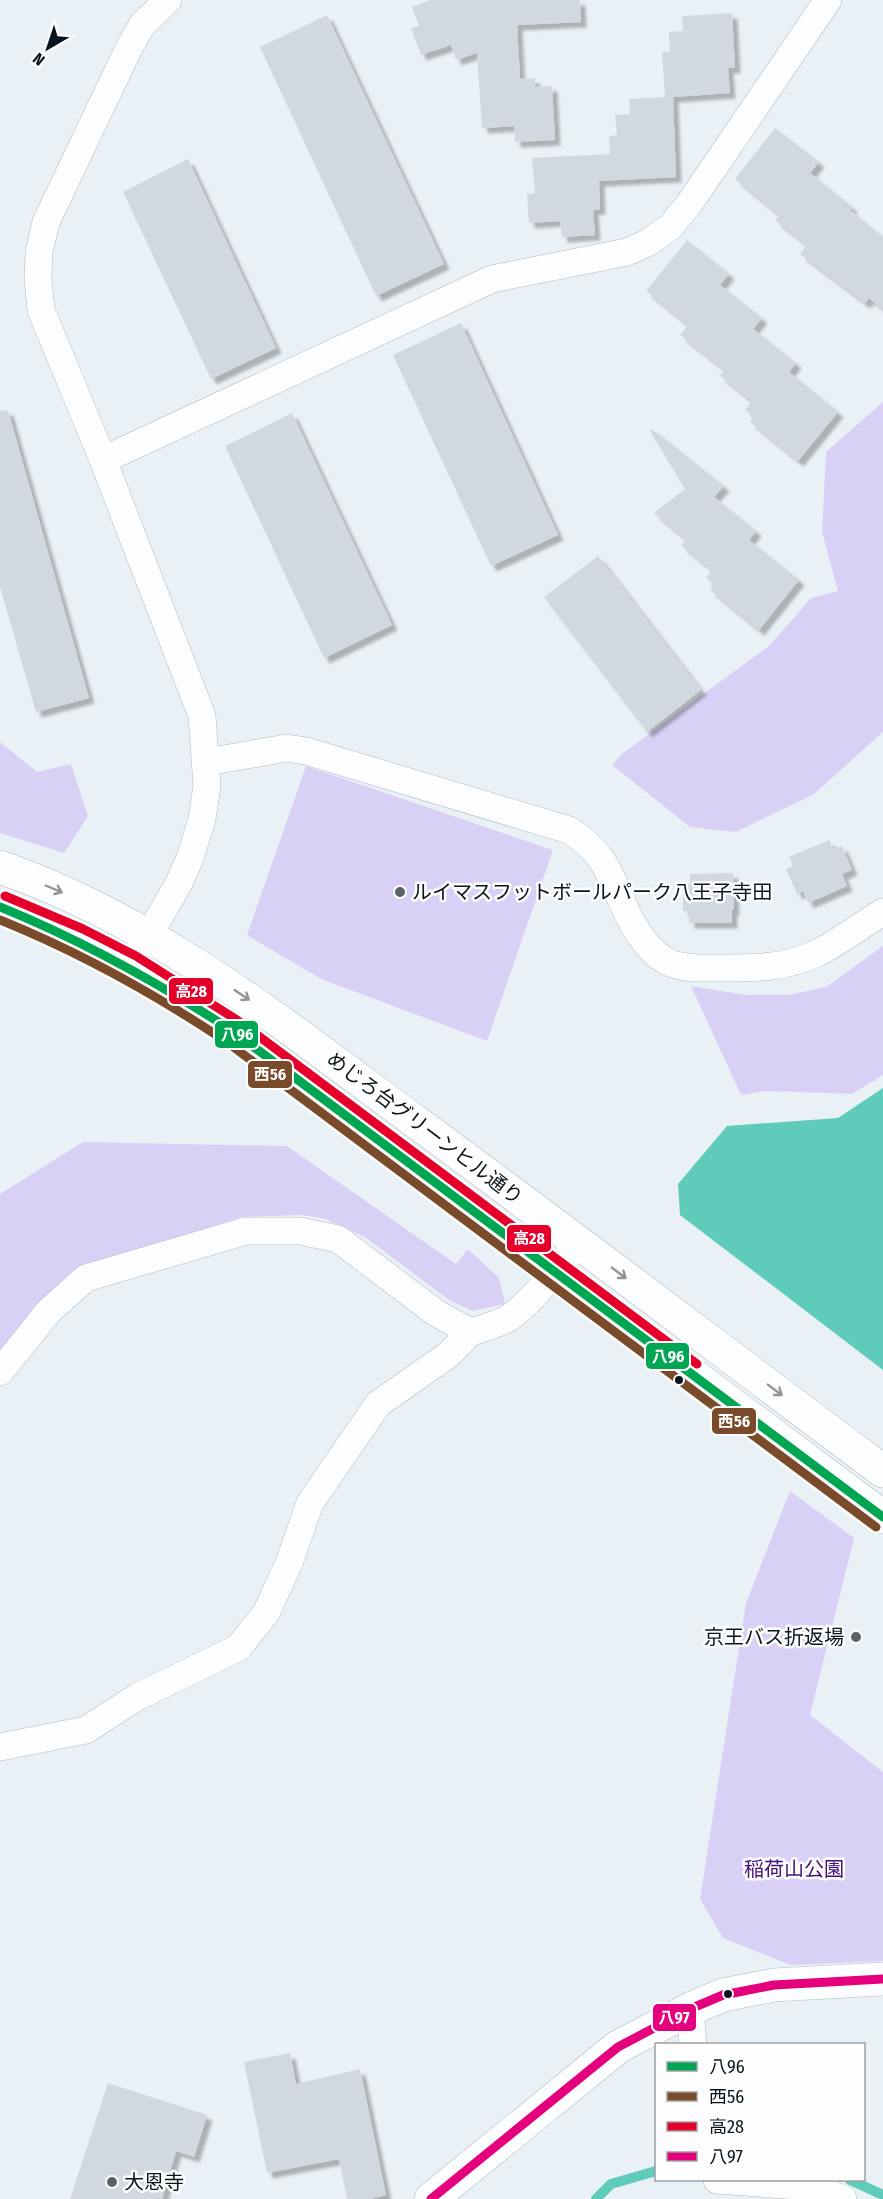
<svg xmlns="http://www.w3.org/2000/svg" width="883" height="2199" font-family="'Fira Sans Condensed','Noto Sans JP',sans-serif">
	<style>
		.green { fill: #d9d1f5 }
		.water { fill: #5fcbba }
		.lines { fill: none; stroke-linecap: round; stroke-linejoin: round }
		.stream { stroke: #5fcbba; stroke-width: 10 }
		.building { fill: #d2d8e0; filter: url(#shadow) }
		.street-casing { stroke: #b2bbc1; stroke-width: 28 }
		.secondary-casing { stroke: #b2bbc1; stroke-width: 34 }
		.street { stroke: #fcfdfe; stroke-width: 27 }
		.secondary { stroke: #fcfdfe; stroke-width: 33 }
		.bus-1-casing { stroke: #fdfdfd; stroke-width: 14 }
		.bus-2-casing { stroke: #fdfdfd; stroke-width: 14 }
		.bus-3-casing { stroke: #fdfdfd; stroke-width: 14 }
		.bus-4-casing { stroke: #fdfdfd; stroke-width: 14 }
		.bus-1 { stroke: #00a651; stroke-width: 9 }
		.bus-2 { stroke: #7a4b2a; stroke-width: 9 }
		.bus-3 { stroke: #e4002b; stroke-width: 9 }
		.bus-4 { stroke: #e5007d; stroke-width: 9 }
		.oneway { stroke: #8f9598 }
		.poi-dot { fill: #586268; stroke: #fdfdfd; stroke-width: 2 }
		.bus-dot { fill: #09151c; stroke: #fdfdfd; stroke-width: 2 }
		.labels { text-anchor: middle; stroke-width: 5; stroke-linejoin: round; paint-order: stroke }
		.poi-label { font-size: 20px; fill: #09151c; stroke: #fdfdfd; text-anchor: start }
		.street-label { font-size: 20px; fill: #09151c; stroke: #fdfdfd }
		.park-label { font-size: 20px; fill: #431177; stroke: #fdfdfd }
		.line-badge { stroke: #fdfdfd; stroke-width: 2 }
		.badge-label { font-size: 16px; text-anchor: middle; font-weight: bold; fill: #fff }
	</style>
	<defs>
		<filter id="shadow"><feDropShadow dx="5.5" dy="5.5" stdDeviation="1.5" flood-color="#0004"/></filter>
	</defs>
	<rect width="100%" height="100%" fill="#eaf1f6"/>
	<!-- green -->
	<path class="green" d="M 883,402 L 883,732 L 814,794 L 736,832 L 690,827 L 612,765 L 623,753 L 770,645 L 811,598 L 838,591 L 822,532 L 826,452 Z
		M 0,742 L 37,772 L 71,764 L 88,816 L 64,853 L 0,833 Z
		M 306,766 L 553,850 L 487,1041 L 321,979 L 247,935 Z
		M 883,946 L 883,1075 L 852,1094 L 765,1091 L 741,1095 L 691,986 L 746,995 L 789,995 L 826,987 Z
		M 83,1142 L 287,1146 L 456,1264 L 468,1249 L 499,1278 L 505,1304 L 473,1311 L 449,1300 L 365,1237 L 326,1219 L 303,1215 L 241,1217 L 71,1272 L 34,1307 L 0,1351 L 0,1194 Z
		M 790,1491 L 854,1538 L 810,1715 L 883,1772 L 883,1961 L 791,1965 L 723,1938 L 700,1899 L 746,1603 Z"/>
	<!-- water -->
	<path class="water" d="M 883,1088 L 883,1370 L 680,1215 L 678,1184 L 727,1126 L 838,1118 Z"/>
	<g class="lines">
		<!-- stream -->
		<path class="stream" d="M 850,2180 L 883,2195
			M 596,2199 L 611,2184 L 656,2171"/>
	</g>
	<!-- building -->
	<path class="building" d="M 430,0 L 580,0 L 581,22 L 517,25 L 520,79 L 535,78 L 535,87 L 552,86 L 555,140 L 515,142 L 514,126 L 482,128 L 477,53 L 456,60 L 451,45 L 421,55 L 411,28 L 419,26 L 412,7 Z
		M 732,13 L 735,68 L 728,68 L 730,93 L 673,97 L 676,177 L 599,181 L 600,209 L 593,210 L 595,235 L 562,237 L 560,221 L 529,223 L 527,194 L 535,193 L 532,158 L 610,154 L 609,136 L 617,135 L 615,115 L 630,114 L 629,99 L 665,97 L 662,52 L 670,52 L 669,32 L 683,31 L 682,16 Z
		M 327,15 L 444,264 L 376,296 L 260,47 Z
		M 775,128 L 819,162 L 810,173 L 852,207 L 850,210 L 883,237 L 883,309 L 869,298 L 865,303 L 800,254 L 807,245 L 775,220 L 780,215 L 735,179 Z
		M 188,159 L 276,348 L 211,379 L 123,192 Z
		M 687,240 L 729,274 L 720,285 L 762,318 L 753,329 L 796,363 L 789,372 L 838,412 L 798,461 L 750,422 L 754,417 L 745,410 L 752,401 L 720,376 L 725,370 L 680,335 L 688,325 L 646,291 Z
		M 461,323 L 558,535 L 491,566 L 393,355 Z
		M 8,410 L 89,698 L 36,712 L 0,587 L 0,411 Z
		M 292,413 L 392,625 L 324,658 L 225,446 Z
		M 652,429 L 724,486 L 714,497 L 756,531 L 749,540 L 799,580 L 759,630 L 710,590 L 714,585 L 706,578 L 712,570 L 681,545 L 686,539 L 654,513 L 685,489 L 650,431 Z
		M 598,556 L 701,690 L 647,732 L 544,597 Z
		M 829,840 L 833,849 L 842,846 L 852,870 L 842,874 L 847,886 L 808,903 L 803,891 L 797,894 L 786,869 L 793,866 L 789,857 Z
		M 733,873 L 734,910 L 732,910 L 732,923 L 689,923 L 689,911 L 683,911 L 683,884 L 690,884 L 690,874 Z
		M 290,2053 L 296,2084 L 360,2069 L 386,2195 L 370,2199 L 347,2199 L 339,2159 L 267,2173 L 244,2062 Z
		M 108,2083 L 207,2115 L 194,2157 L 176,2151 L 162,2199 L 70,2199 Z"/>
	<g class="lines">
		<defs>
			<path id="street" d="M 103,460 L 492,279 L 627,252 L 649,242 L 671,226 L 689,204 L 828,0
				M 206,762 L 287,748 L 306,751 L 569,830 C 617,860 611,892 639,934 C 647,946 658,959 673,964 C 687,969 703,968 718,968 C 753,968 784,969 817,953 C 840,942 861,925 883,912
				M 130,967 L 178,885 L 190,858 L 202,819 L 207,786 L 202,716 L 103,460 L 41,310 L 38,279 L 39,252 L 46,222 L 128,50 L 142,25 L 168,0
				M 0,1372 L 49,1311 L 86,1278 L 246,1231 L 300,1231 L 338,1239 L 436,1313 L 471,1332 C 484,1328 495,1325 507,1319 C 530,1305 561,1264 578,1242
				M 0,1747 L 86,1730 L 137,1697 L 238,1648 L 266,1613 L 289,1563 L 310,1503 L 378,1404 L 448,1355 L 471,1332
				M 690,2009 L 693,2044
				M 717,2180 L 811,2187 L 843,2199"/>
			<path id="secondary" d="M 0,867 C 155,921 282,1023 412,1119 C 570,1235 726,1354 883,1471
				M 0,907 C 82,939 158,981 231,1030 L 883,1517
				M 431,2199 L 618,2047 L 690,2009 L 723,1995 L 774,1985 L 883,1979"/>
		</defs>
		<!-- street casing -->
		<use href="#street" class="street-casing"/>
		<!-- secondary casing -->
		<use href="#secondary" class="secondary-casing"/>
		<!-- street -->
		<use href="#street" class="street"/>
		<!-- secondary -->
		<use href="#secondary" class="secondary"/>
		<defs>
			<path id="bus-1" d="M 0,907 C 81,940 157,982 231,1030 L 883,1517"/>
			<path id="bus-2" d="M 0,920 C 79,952 153,993 224,1040 L 876,1527"/>
			<path id="bus-3" d="M 5,896 L 83,929 L 136,956 L 237,1020 L 697,1364"/>
			<path id="bus-4" d="M 431,2199 L 618,2047 L 690,2009 L 723,1995 L 774,1985 L 883,1979"/>
		</defs>
		<!-- bus-1 casing -->
		<use href="#bus-1" class="bus-1-casing"/>
		<!-- bus-2 casing -->
		<use href="#bus-2" class="bus-2-casing"/>
		<!-- bus-3 casing -->
		<use href="#bus-3" class="bus-3-casing"/>
		<!-- bus-4 casing -->
		<use href="#bus-4" class="bus-4-casing"/>
		<!-- bus-1 -->
		<use href="#bus-1" class="bus-1"/>
		<!-- bus-2 -->
		<use href="#bus-2" class="bus-2"/>
		<!-- bus-3 -->
		<use href="#bus-3" class="bus-3"/>
		<!-- bus-4 -->
		<use href="#bus-4" class="bus-4"/>
	</g>
	<!-- one-way arrows -->
	<defs><path id="oneway-shaft" d="M-6 0H5M1.5-3L5.5 0L1.5 3" fill="none" stroke-width="1.6" stroke-linecap="round" stroke-linejoin="round" transform="scale(1.5)"/></defs>
	<g class="oneway">
		<use href="#oneway-shaft" transform="translate(54 889) rotate(23)"/>
		<use href="#oneway-shaft" transform="translate(242 995) rotate(34)"/>
		<use href="#oneway-shaft" transform="translate(619 1273) rotate(37)"/>
		<use href="#oneway-shaft" transform="translate(775 1390) rotate(37)"/>
	</g>
	<!-- markers -->
	<g class="poi-dot">
		<circle cx="400" cy="892" r="6"/>
		<circle cx="856" cy="1637" r="6"/>
		<circle cx="112" cy="2182" r="6"/>
	</g>
	<g class="bus-dot">
		<circle cx="679" cy="1380" r="5"/>
		<circle cx="728" cy="1994" r="5"/>
	</g>
	<g class="labels">
		<!-- poi labels -->
		<g class="poi-label">
			<text x="412" y="899">ルイマスフットボールパーク八王子寺田</text>
			<text x="844" y="1644" text-anchor="end">京王バス折返場</text>
			<text x="124" y="2189">大恩寺</text>
		</g>
		<!-- street labels -->
		<g class="street-label">
			<text transform="translate(425 1128) rotate(37)" y="7">めじろ台グリーンヒル通り</text>
		</g>
		<!-- park labels -->
		<g class="park-label">
			<text x="794" y="1876">稲荷山公園</text>
		</g>
	</g>
	<g class="line-badge">
		<rect x="168" y="977" width="46" height="28" rx="6" fill="#e4002b"/>
		<rect x="214" y="1020" width="45" height="29" rx="6" fill="#00a651"/>
		<rect x="247" y="1060" width="46" height="29" rx="6" fill="#7a4b2a"/>
		<rect x="506" y="1224" width="46" height="29" rx="6" fill="#e4002b"/>
		<rect x="645" y="1342" width="45" height="28" rx="6" fill="#00a651"/>
		<rect x="711" y="1407" width="46" height="28" rx="6" fill="#7a4b2a"/>
		<rect x="652" y="2003" width="45" height="29" rx="6" fill="#e5007d"/>
	</g>
	<g class="badge-label">
		<text x="191" y="997">高28</text>
		<text x="237" y="1040">八96</text>
		<text x="270" y="1080">西56</text>
		<text x="529" y="1244">高28</text>
		<text x="668" y="1362">八96</text>
		<text x="734" y="1427">西56</text>
		<text x="674" y="2023">八97</text>
	</g>
	<!-- legend -->
	<rect x="655" y="2043" width="210" height="138" fill="#fdfdfd" stroke="#9ba0a3" stroke-width="1.5"/>
	<rect x="667" y="2062" width="30" height="9" fill="#00a651" stroke="#9ba0a3" stroke-width="1.5"/>
	<text x="709" y="2073" font-size="18" fill="#09151c">八96</text>
	<rect x="667" y="2092" width="30" height="9" fill="#7a4b2a" stroke="#9ba0a3" stroke-width="1.5"/>
	<text x="709" y="2103" font-size="18" fill="#09151c">西56</text>
	<rect x="667" y="2122" width="30" height="9" fill="#e4002b" stroke="#9ba0a3" stroke-width="1.5"/>
	<text x="709" y="2133" font-size="18" fill="#09151c">高28</text>
	<rect x="667" y="2152" width="30" height="9" fill="#e5007d" stroke="#9ba0a3" stroke-width="1.5"/>
	<text x="709" y="2163" font-size="18" fill="#09151c">八97</text>
	<!-- north arrow -->
	<g transform="translate(48 48) rotate(219)" stroke="#fdfdfd" stroke-width="4.5" paint-order="stroke">
	<path d="M0-4.5L10 22L0 15L-10 22Z" fill="#09151c"/>
	<text y="-9" font-size="16" font-weight="bold" text-anchor="middle" fill="#09151c">N</text>
	</g>
</svg>
